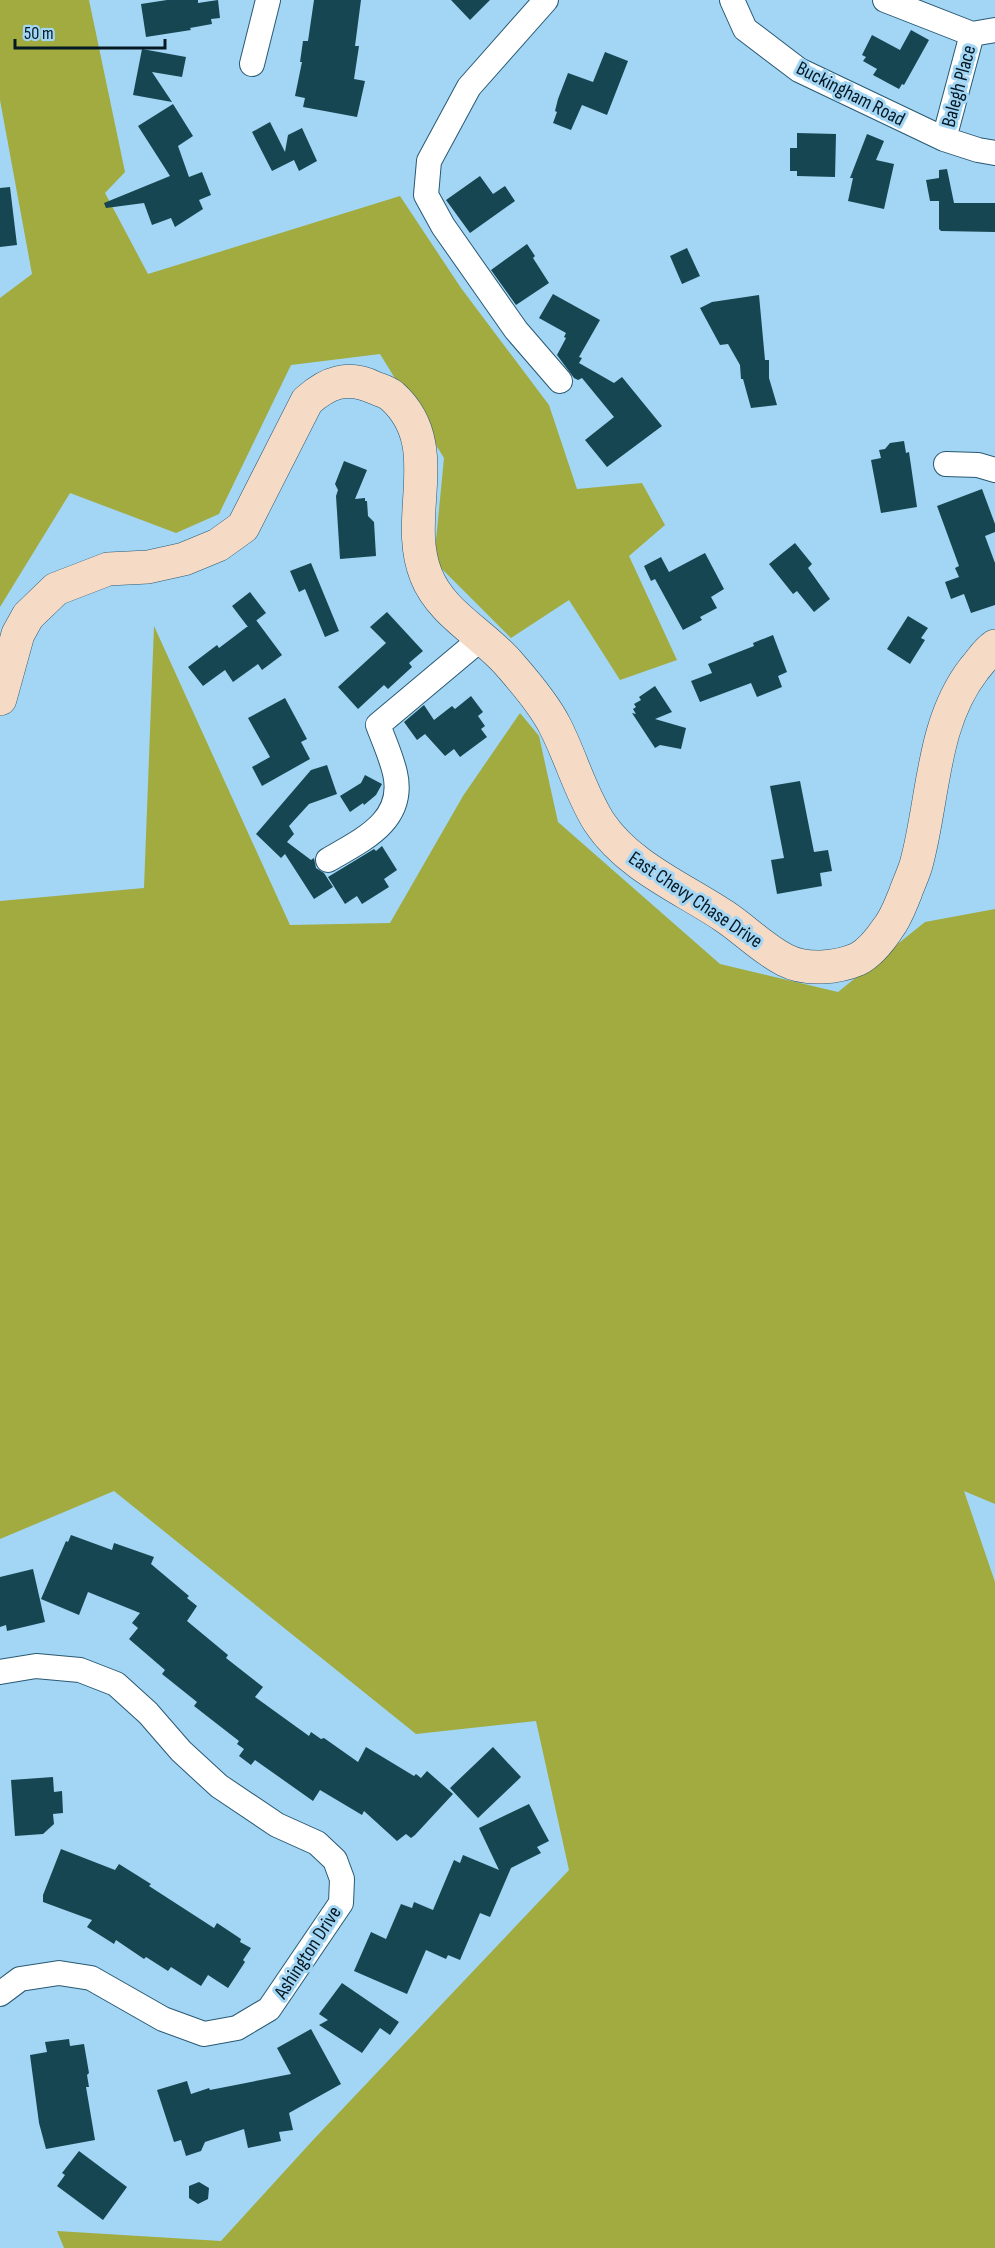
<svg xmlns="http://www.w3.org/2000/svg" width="995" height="2248" font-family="'Sofia Sans Condensed',sans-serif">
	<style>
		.green { fill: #a1ab3f }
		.building { fill: #164651 }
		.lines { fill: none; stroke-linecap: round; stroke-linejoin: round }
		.minor-casing { stroke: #295973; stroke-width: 26 }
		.secondary-casing { stroke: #295973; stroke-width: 34 }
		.minor { stroke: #fff; stroke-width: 24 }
		.secondary { stroke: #f5dac6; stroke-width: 33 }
		.labels { text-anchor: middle; stroke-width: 6; stroke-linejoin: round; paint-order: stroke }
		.street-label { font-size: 20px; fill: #051823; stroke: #a3d6f4 }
	</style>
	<rect width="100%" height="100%" fill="#a3d6f4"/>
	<!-- green -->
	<path class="green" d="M 0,0 L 89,0 L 125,172 L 105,193 L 148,274 L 400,196 L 461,288 L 549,405 L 577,489 L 642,483 L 665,525 L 629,556 L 677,660 L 620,680 L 569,600 L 511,638 L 434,561 L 444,458 L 380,354 L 291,365 L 219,514 L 176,533 L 70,493 L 0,607 L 0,298 L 32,274 L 0,100 Z
		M 154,626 L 290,925 L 390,923 L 463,796 L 520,713 L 539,736 L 558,822 L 720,964 L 838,992 L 925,922 L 995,909 L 995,1504 L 964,1491 L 995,1582 L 995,2248 L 64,2248 L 57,2231 L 221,2241 L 314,2139 L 569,1870 L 536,1721 L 416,1734 L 114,1491 L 0,1539 L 0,901 L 144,888 Z"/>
	<!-- building -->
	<path class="building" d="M 167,0 L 198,0 L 198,3 L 218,0 L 220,18 L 211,19 L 212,24 L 190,28 L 191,30 L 146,37 L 141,4 Z
		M 314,0 L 361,0 L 355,46 L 359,46 L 354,79 L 365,81 L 357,117 L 303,107 L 305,98 L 295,96 L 302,62 L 300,62 L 303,41 L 308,41 Z
		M 451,0 L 490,0 L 470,20 Z
		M 911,30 L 929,40 L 904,85 L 902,84 L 899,89 L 873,75 L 877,69 L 863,61 L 866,57 L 862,55 L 872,35 L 900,50 Z
		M 142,49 L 186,57 L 182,77 L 152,72 L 172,102 L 133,95 Z
		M 605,52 L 628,61 L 607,115 L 582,105 L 571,130 L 553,123 L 557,112 L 555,111 L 558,99 L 568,73 L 593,82 Z
		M 173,104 L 193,136 L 178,146 L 189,177 L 202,172 L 211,195 L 199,200 L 203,209 L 175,227 L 171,218 L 152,225 L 144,203 L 106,208 L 104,203 L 170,176 L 138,126 Z
		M 270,122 L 285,152 L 288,135 L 302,128 L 317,161 L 299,171 L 294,160 L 272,171 L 252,132 Z
		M 797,133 L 836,134 L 835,177 L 797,176 L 797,171 L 790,171 L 790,148 L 797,148 Z
		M 867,134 L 884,141 L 876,160 L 894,164 L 884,209 L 848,201 L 853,178 L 850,178 Z
		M 947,169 L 954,203 L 995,203 L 995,232 L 941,231 L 939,229 L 939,201 L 930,201 L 926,180 L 939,178 L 939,170 Z
		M 480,176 L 493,194 L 505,186 L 515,201 L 470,233 L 446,200 Z
		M 10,187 L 17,245 L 0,247 L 0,188 Z
		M 527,244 L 535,256 L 533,258 L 549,283 L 516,305 L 491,270 Z
		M 687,248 L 700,276 L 682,284 L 670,256 Z
		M 553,294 L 600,320 L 579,357 L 582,358 L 579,363 L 614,383 L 622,377 L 662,426 L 607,467 L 585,440 L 614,417 L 582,378 L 578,380 L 574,378 L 557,355 L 566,338 L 564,337 L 566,333 L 539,318 Z
		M 759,295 L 765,360 L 769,360 L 769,378 L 777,405 L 751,408 L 743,379 L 741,379 L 740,365 L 728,344 L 720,345 L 700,308 L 712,302 Z
		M 904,441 L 906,453 L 909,452 L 917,507 L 881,513 L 871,460 L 881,458 L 879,450 L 885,449 L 890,443 Z
		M 344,461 L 367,470 L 355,499 L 365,498 L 365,501 L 367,501 L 368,516 L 374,522 L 376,556 L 340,559 L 336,496 L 338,490 L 335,484 Z
		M 982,489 L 995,524 L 995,532 L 985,536 L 995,563 L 995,605 L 971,613 L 964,594 L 951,599 L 945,582 L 959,577 L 955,568 L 959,566 L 937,506 Z
		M 795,543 L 812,564 L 808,568 L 830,599 L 814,612 L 797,591 L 793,594 L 769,564 Z
		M 705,553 L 724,589 L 711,597 L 717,608 L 700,617 L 702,620 L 683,630 L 655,579 L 651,581 L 644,566 L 661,557 L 669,572 Z
		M 311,563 L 339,631 L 325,637 L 305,589 L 299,592 L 290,571 Z
		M 250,592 L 266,613 L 248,627 L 232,606 Z
		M 387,612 L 423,651 L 409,663 L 412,667 L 388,689 L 384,685 L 358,709 L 338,687 L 386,643 L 370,627 Z
		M 908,616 L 928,628 L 921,638 L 925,640 L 910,664 L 887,649 Z
		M 256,620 L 282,655 L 262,670 L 258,664 L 233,682 L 225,670 L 203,686 L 188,667 L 217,645 L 219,648 Z
		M 773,635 L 787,672 L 778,676 L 782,687 L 757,697 L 751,683 L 700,702 L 691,681 L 712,673 L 708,664 L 754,646 L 753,643 Z
		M 655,686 L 672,712 L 655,719 L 686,728 L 681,749 L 660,745 L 655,748 L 632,713 L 636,714 L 633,709 L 636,707 L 634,704 L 641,700 L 639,697 Z
		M 471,696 L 483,712 L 478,716 L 485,726 L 481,729 L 487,737 L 460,757 L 454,749 L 445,756 L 425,734 L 417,740 L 404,722 L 424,705 L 434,720 L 452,706 L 455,709 Z
		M 285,698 L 307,739 L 301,742 L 310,759 L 262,786 L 252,767 L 270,757 L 248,718 Z
		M 327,765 L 337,794 L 309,804 L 289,826 L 294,834 L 287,842 L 311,860 L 314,858 L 316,868 L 324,873 L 333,887 L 314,899 L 285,854 L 281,858 L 256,834 L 311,770 Z
		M 365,775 L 382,784 L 376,795 L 364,805 L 363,803 L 350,812 L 340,796 L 361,783 Z
		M 800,781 L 814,852 L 828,850 L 832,871 L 820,873 L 822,886 L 777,894 L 771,860 L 784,858 L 770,786 Z
		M 382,846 L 397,870 L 384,879 L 389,887 L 362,904 L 357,896 L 345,904 L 328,877 L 374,849 L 376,851 Z
		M 71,1535 L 112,1550 L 114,1543 L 154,1557 L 151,1564 L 189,1596 L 187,1598 L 197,1606 L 187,1621 L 228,1655 L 226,1658 L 263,1687 L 255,1697 L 309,1736 L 311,1732 L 321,1739 L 324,1738 L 358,1762 L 366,1747 L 414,1776 L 416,1774 L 421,1778 L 427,1771 L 453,1794 L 415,1835 L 411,1838 L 406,1834 L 397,1841 L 364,1811 L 362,1815 L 320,1790 L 313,1801 L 255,1760 L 251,1765 L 239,1756 L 244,1749 L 237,1744 L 239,1741 L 194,1706 L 197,1702 L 162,1674 L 165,1670 L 129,1639 L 138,1628 L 132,1623 L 140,1613 L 88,1592 L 79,1615 L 41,1599 L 66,1541 L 68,1542 Z
		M 33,1569 L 45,1622 L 7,1631 L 6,1625 L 0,1627 L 0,1577 Z
		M 493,1747 L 521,1777 L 478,1818 L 450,1788 Z
		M 53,1777 L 54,1792 L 62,1791 L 63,1813 L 53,1814 L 54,1824 L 43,1834 L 15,1836 L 11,1780 Z
		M 529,1804 L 549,1841 L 537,1847 L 541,1853 L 511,1868 L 490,1917 L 480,1913 L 460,1960 L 448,1955 L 446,1959 L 426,1950 L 407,1994 L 354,1971 L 371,1932 L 386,1939 L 401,1904 L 412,1908 L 414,1902 L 433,1910 L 454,1860 L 460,1863 L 463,1855 L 499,1870 L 479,1828 Z
		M 61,1849 L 115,1870 L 119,1864 L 151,1884 L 149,1886 L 214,1928 L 217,1923 L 241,1939 L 240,1942 L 251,1948 L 243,1960 L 245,1962 L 228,1988 L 208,1975 L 201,1986 L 171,1967 L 168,1971 L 146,1957 L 144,1959 L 116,1940 L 114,1944 L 87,1927 L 92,1920 L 43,1902 L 43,1895 Z
		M 342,1983 L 399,2022 L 390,2035 L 380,2028 L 362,2053 L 319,2025 L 328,2020 L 319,2014 Z
		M 311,2029 L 341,2084 L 289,2113 L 293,2130 L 279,2132 L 281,2141 L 248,2148 L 244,2129 L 205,2142 L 201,2151 L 186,2156 L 181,2140 L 174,2142 L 157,2090 L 187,2081 L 191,2094 L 209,2088 L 210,2090 L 291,2074 L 277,2048 Z
		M 69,2039 L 70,2046 L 84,2044 L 89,2073 L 87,2075 L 89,2087 L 86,2087 L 95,2140 L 46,2149 L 39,2123 L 30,2055 L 47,2052 L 45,2042 Z
		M 79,2151 L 127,2187 L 103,2220 L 57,2186 L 65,2175 L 62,2173 Z
		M 199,2182 L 209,2188 L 208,2199 L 198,2204 L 189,2198 L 189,2186 Z"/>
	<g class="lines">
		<defs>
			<path id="minor" d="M 546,0 L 469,87 L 429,161 L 426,195 L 443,226 L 516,330 L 560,381
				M 732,0 L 745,29 L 799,70 L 944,139 L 978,150 L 995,153
				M 885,0 L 972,34 L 995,30
				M 252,64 L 268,0
				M 944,139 L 972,34
				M 946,464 L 978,465 L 995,470
				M 328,860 C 362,840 406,821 395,773 C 391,756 384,741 378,725 L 483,637
				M 0,1672 L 36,1666 L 80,1670 L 116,1684 L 148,1713 L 181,1751 L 219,1786 L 277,1825 L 317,1843 L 335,1860 L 342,1879 L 341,1903 L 269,2009 L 237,2028 L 204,2034 L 163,2019 L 91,1978 L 59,1973 L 20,1979 L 0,1994"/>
			<path id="secondary" d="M 0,699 L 18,634 L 28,616 L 56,589 L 108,569 L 148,567 L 184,559 L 218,545 L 243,527 L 307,401 C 328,382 348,375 375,388 C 380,390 387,392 392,396 C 447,445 402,516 426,575 C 441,614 484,634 510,665 C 524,681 546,708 555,726 C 571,757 580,792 599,822 C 628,866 682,888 724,916 C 744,929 763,949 785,960 C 806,971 837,968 858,959 C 871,952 880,940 888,928 C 896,918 900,906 905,894 C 908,885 913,875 916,865 C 934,800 931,724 974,669 C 981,661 986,652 995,646"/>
		</defs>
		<!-- minor casing -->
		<use href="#minor" class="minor-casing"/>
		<!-- secondary casing -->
		<use href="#secondary" class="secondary-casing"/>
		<!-- minor -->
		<use href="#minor" class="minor"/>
		<!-- secondary -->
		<use href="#secondary" class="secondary"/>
	</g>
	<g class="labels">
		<!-- street labels -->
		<g class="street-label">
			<text transform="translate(958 86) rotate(-75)" y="7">Balegh Place</text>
			<text transform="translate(851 93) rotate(27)" y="7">Buckingham Road</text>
			<text transform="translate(696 899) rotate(34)" y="7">East Chevy Chase Drive</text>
			<text transform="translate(307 1952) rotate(-57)" y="7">Ashington Drive</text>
		</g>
	</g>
	<!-- scale -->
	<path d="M15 39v9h150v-9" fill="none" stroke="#051823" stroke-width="3"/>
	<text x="24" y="39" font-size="18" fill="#051823" stroke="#a3d6f4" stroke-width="4.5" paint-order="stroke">50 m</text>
</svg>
